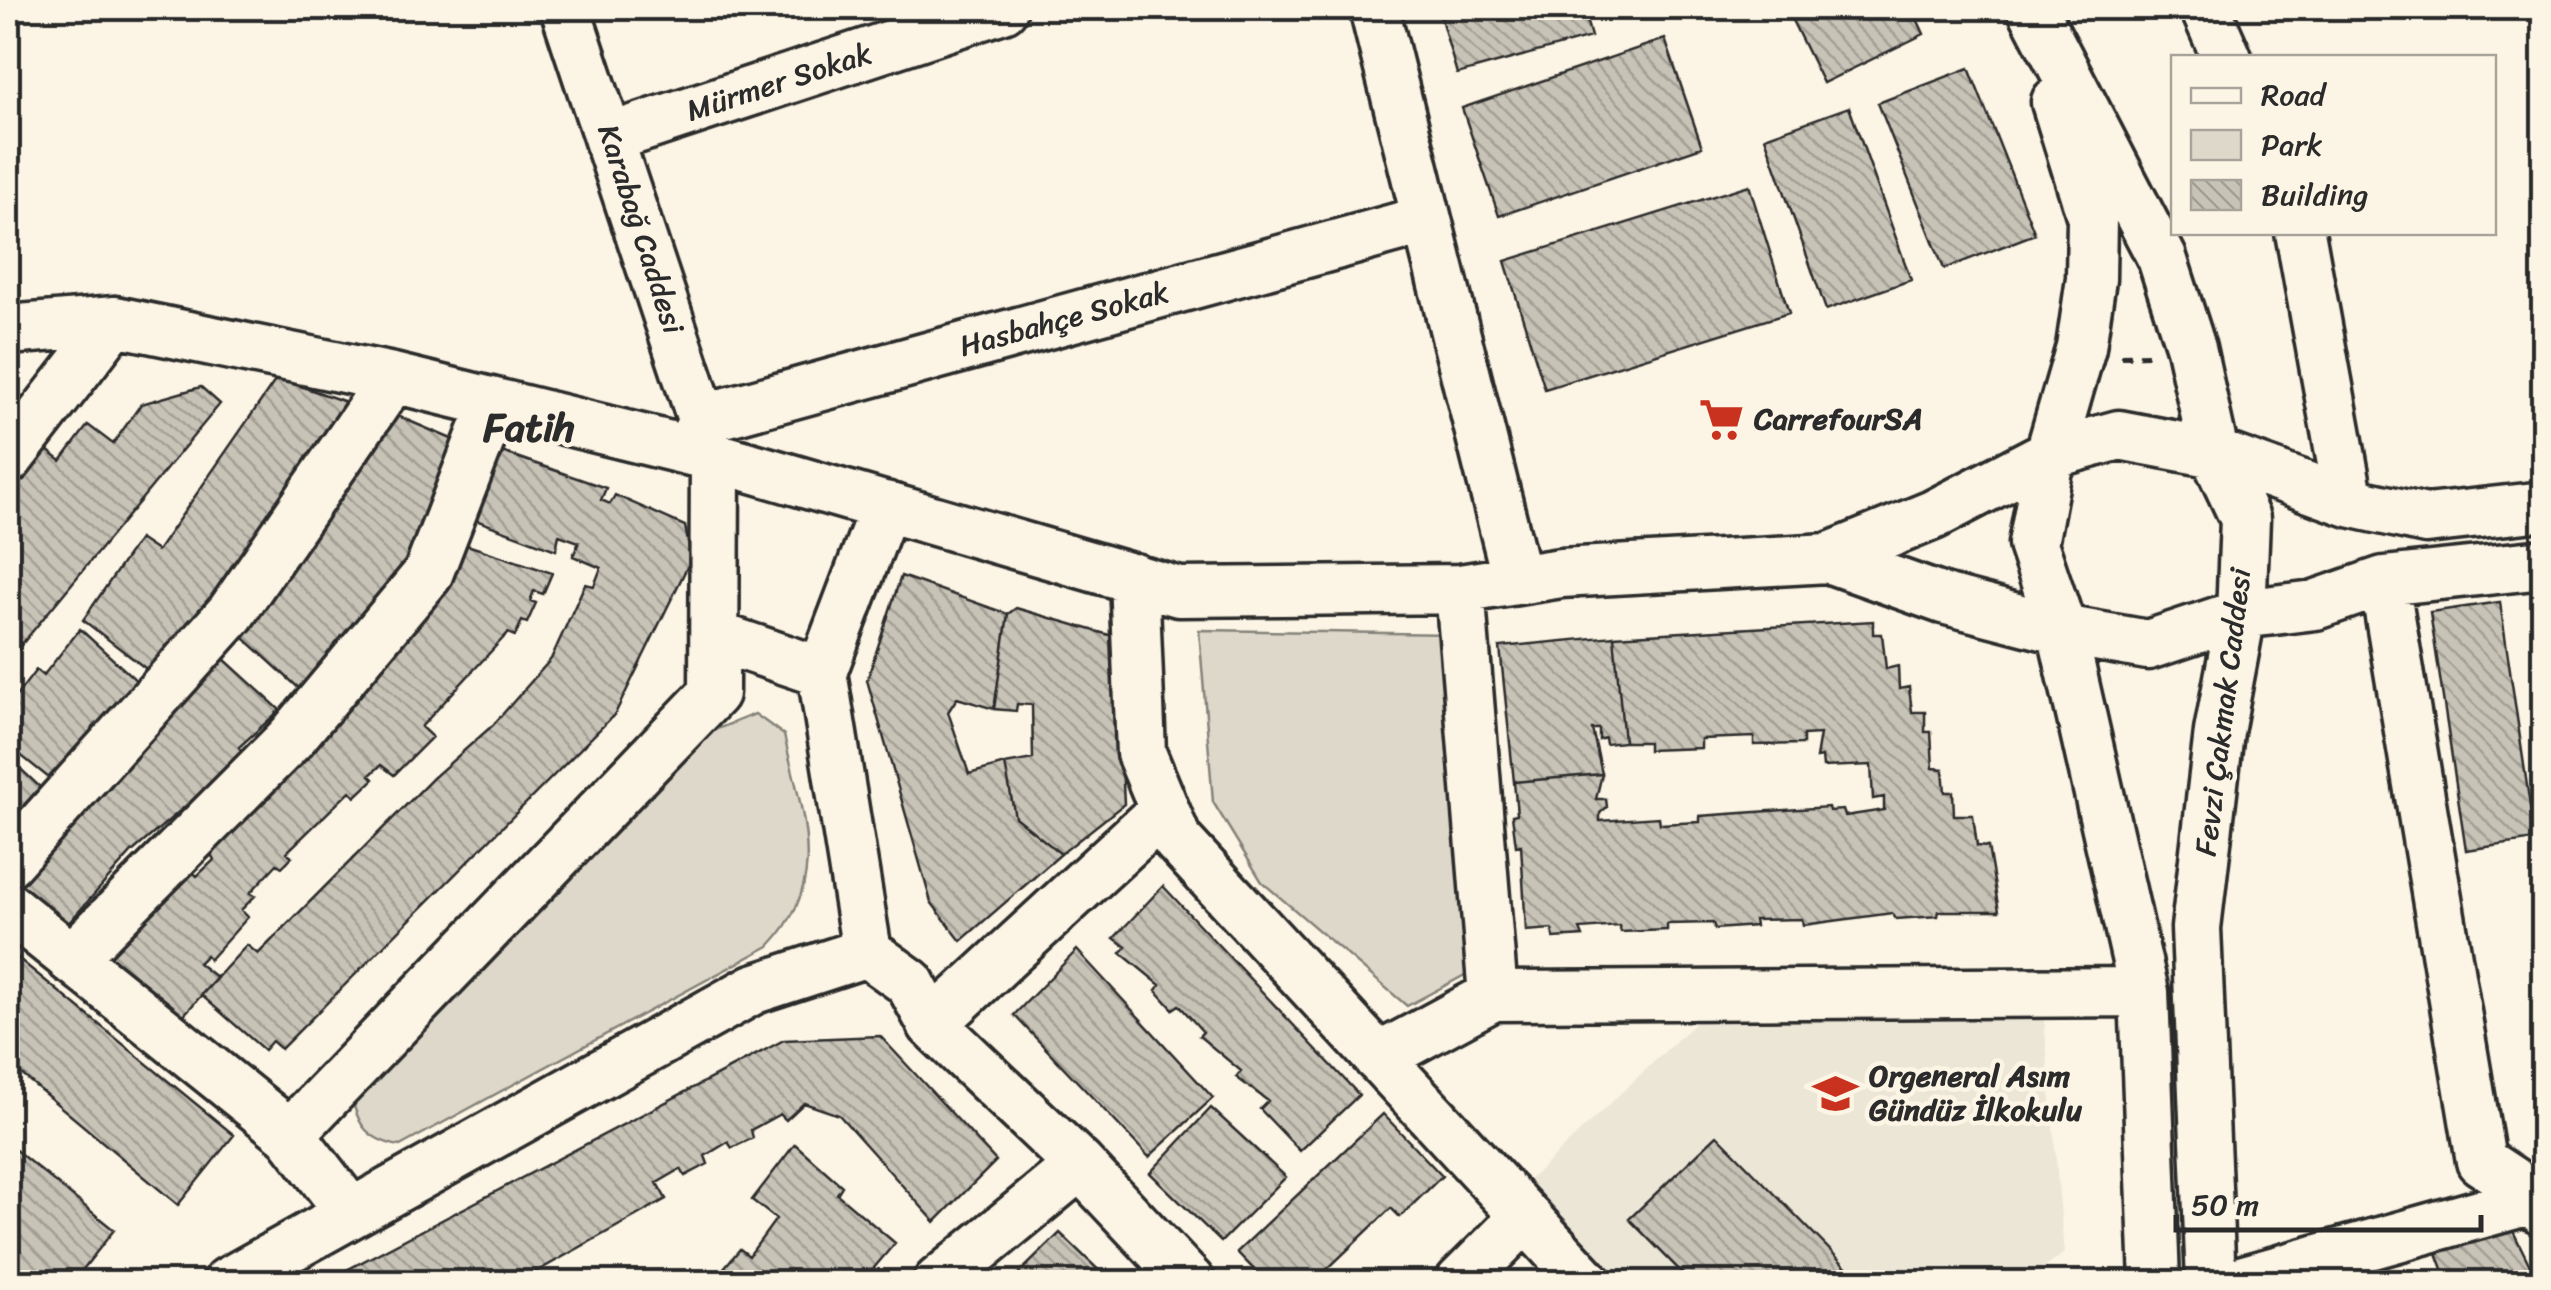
<svg xmlns="http://www.w3.org/2000/svg" width="2551" height="1290" font-family="Sriracha,sans-serif">
	<style>
		.built { fill: #ece6d7 }
		.park { fill: #ded8ca; stroke: #84827a; stroke-width: 2.5 }
		.building { fill: url(#building-back-hatch); stroke: #2b2b2b; stroke-width: 2.5 }
		.lines { fill: none; stroke-linecap: round; stroke-linejoin: round }
		.minor-casing { stroke: #2b2b2b; stroke-width: 55 }
		.path { stroke: #2b2b2b; stroke-width: 6; stroke-dasharray: 10 8; stroke-linecap: butt }
		.minor { stroke: #fcf5e5; stroke-width: 48 }
		.labels { text-anchor: middle; stroke-width: 9; stroke-linejoin: round; paint-order: stroke }
		.street-label { font-size: 30px; fill: #2b2b2b; stroke: #fcf5e5 }
		.poi-label { font-size: 30px; font-weight: bold; fill: #2b2b2b; stroke: #fcf5e5; text-anchor: start }
		.district-label { font-size: 40px; font-weight: bold; fill: #2b2b2b; stroke: #fcf5e5 }
	</style>
	<defs>
		<pattern id="building-back-hatch" width="6" height="6" patternUnits="userSpaceOnUse" patternTransform="scale(2.5)"><rect width="6" height="6" fill="#c8c3b7"/><path d="M-1 5l2 2M0 0l6 6M5-1l2 2" fill="none" stroke="#a39f95"/></pattern>
	</defs>
	<rect width="100%" height="100%" fill="#fcf5e5"/>
	<filter id="ink" filterUnits="userSpaceOnUse"><feTurbulence type="fractalNoise" baseFrequency=".01" numOctaves="2"/><feDisplacementMap in="SourceGraphic" scale="20" xChannelSelector="R" yChannelSelector="G"/><feConvolveMatrix kernelMatrix="1 2 1 2 8 2 1 2 1" color-interpolation-filters="sRGB"/></filter>
	<g filter="url(#ink)">
		<!-- built -->
		<path class="built" d="M 2042,995 L 2064,1253 L 2027,1282 L 1620,1282 L 1528,1181 L 1715,1004 Z"/>
		<!-- park -->
		<path class="park" d="M 1199,630 L 1452,634 L 1474,970 L 1407,1006 L 1262,882 L 1213,802 Z
			M 755,714 L 784,735 C 801,813 832,881 769,946 L 400,1146 C 367,1140 357,1125 351,1093 L 712,731 Z"/>
		<!-- building -->
		<path class="building" d="M 1438,8 L 1583,8 L 1591,37 L 1457,74 Z
			M 1786,8 L 1912,8 L 1924,34 L 1823,83 Z
			M 1665,39 L 1702,147 L 1499,216 L 1462,108 Z
			M 1969,68 L 2035,234 L 1944,269 L 1878,103 Z
			M 1849,107 L 1911,280 L 1826,310 L 1765,137 Z
			M 1749,185 L 1789,313 L 1545,389 L 1505,261 Z
			M 277,378 L 349,403 L 197,622 L 149,671 L 83,620 L 139,539 L 157,551 Z
			M 201,387 L 220,404 L 8,661 L 8,490 L 42,446 L 61,461 L 88,425 L 113,444 L 141,404 Z
			M 381,409 L 468,446 L 391,603 L 303,692 L 234,629 L 291,557 L 313,539 Z
			M 499,451 L 606,488 L 601,500 L 610,504 L 615,495 L 685,526 L 691,559 L 615,714 L 281,1049 L 272,1041 L 264,1050 L 201,995 L 247,945 L 258,954 L 433,778 L 493,725 L 551,659 L 585,584 L 594,586 L 601,568 L 573,556 L 579,542 L 559,535 L 556,550 L 473,519 Z
			M 467,545 L 552,573 L 543,594 L 534,591 L 530,601 L 536,603 L 527,623 L 522,621 L 515,636 L 508,633 L 421,727 L 432,737 L 394,775 L 381,765 L 370,775 L 374,779 L 355,797 L 350,791 L 287,852 L 292,857 L 282,867 L 277,864 L 250,893 L 255,896 L 241,910 L 248,917 L 209,960 L 206,955 L 198,963 L 217,978 L 181,1018 L 105,951 L 181,862 L 197,876 L 214,860 L 205,842 L 447,586 Z
			M 901,576 L 1008,614 L 994,709 L 957,698 L 948,712 L 969,774 L 1005,764 L 1015,817 L 1061,854 L 961,941 L 931,902 L 867,680 Z
			M 2500,602 L 2535,840 L 2466,850 L 2430,612 Z
			M 1016,608 L 1116,637 L 1124,804 L 1061,854 L 1015,817 L 1005,764 L 1033,759 L 1032,705 L 1017,704 L 1016,711 L 994,709 L 1008,614 Z
			M 1873,621 L 1873,634 L 1882,634 L 1886,669 L 1898,666 L 1899,689 L 1909,687 L 1912,712 L 1925,712 L 1925,732 L 1931,732 L 1933,768 L 1943,769 L 1945,792 L 1953,792 L 1954,815 L 1973,815 L 1977,846 L 1988,847 L 1999,911 L 1939,911 L 1938,916 L 1896,919 L 1892,913 L 1803,925 L 1802,919 L 1754,920 L 1755,926 L 1715,929 L 1713,923 L 1667,924 L 1667,930 L 1621,932 L 1619,926 L 1580,929 L 1583,936 L 1554,938 L 1552,929 L 1526,931 L 1521,845 L 1516,846 L 1512,815 L 1517,814 L 1514,782 L 1602,774 L 1596,799 L 1606,799 L 1607,807 L 1600,813 L 1600,821 L 1659,817 L 1660,824 L 1700,822 L 1700,816 L 1828,807 L 1829,811 L 1843,810 L 1845,816 L 1884,810 L 1884,797 L 1873,799 L 1871,765 L 1823,767 L 1822,757 L 1816,758 L 1820,734 L 1803,735 L 1803,744 L 1754,745 L 1754,737 L 1701,739 L 1701,748 L 1648,750 L 1648,742 L 1624,742 L 1614,636 Z
			M 80,629 L 138,682 L 49,778 L 8,745 L 8,701 L 14,699 L 36,670 L 43,676 Z
			M 1614,636 L 1624,742 L 1606,744 L 1605,738 L 1599,740 L 1599,729 L 1592,729 L 1602,774 L 1514,782 L 1500,647 Z
			M 223,658 L 280,710 L 239,747 L 242,752 L 210,785 L 132,852 L 65,927 L 14,880 Z
			M 8,757 L 42,789 L 17,815 L 21,819 L 8,835 Z
			M 1163,886 L 1359,1095 L 1300,1151 L 1260,1109 L 1268,1101 L 1236,1077 L 1241,1071 L 1199,1036 L 1203,1032 L 1179,1005 L 1173,1009 L 1156,990 L 1160,985 L 1121,953 L 1126,947 L 1114,938 Z
			M 8,950 L 234,1135 L 178,1205 L 8,1063 Z
			M 1077,950 L 1213,1098 L 1149,1157 L 1014,1015 Z
			M 880,1036 L 996,1161 L 935,1222 L 839,1115 L 804,1103 L 786,1120 L 780,1114 L 751,1130 L 753,1138 L 732,1148 L 728,1142 L 705,1156 L 708,1164 L 685,1176 L 681,1169 L 657,1183 L 666,1199 L 518,1282 L 352,1282 L 341,1273 L 784,1040 Z
			M 1211,1108 L 1286,1177 L 1221,1242 L 1150,1173 Z
			M 1383,1114 L 1442,1176 L 1400,1217 L 1391,1208 L 1314,1282 L 1266,1282 L 1237,1252 Z
			M 1717,1135 L 1861,1282 L 1691,1282 L 1629,1219 Z
			M 8,1144 L 114,1230 L 73,1282 L 33,1282 L 8,1261 Z
			M 795,1144 L 842,1186 L 837,1194 L 895,1243 L 862,1282 L 712,1282 L 740,1249 L 749,1256 L 776,1219 L 752,1200 Z
			M 2510,1225 L 2538,1282 L 2448,1282 L 2437,1253 Z
			M 1060,1233 L 1111,1282 L 1010,1282 Z"/>
		<g class="lines">
			<defs>
				<path id="minor" d="M 565,8 L 702,419 L 692,449
					M 1374,8 L 1517,580
					M 2032,8 L 2162,258 L 2191,348 L 2214,453 L 2245,519 L 2241,614 L 2219,732 L 2196,928 L 2211,1282
					M 2205,8 L 2227,58
					M 2056,102 L 2092,218 L 2091,279 L 2081,347 L 2050,454 L 2033,544 L 2062,630 L 2144,992 L 2155,1282
					M 612,137 L 1003,8
					M 2300,232 L 2349,502
					M 8,330 L 115,321 L 393,378 L 715,457 L 1179,592 L 1460,589 L 1561,573 L 1828,558 L 1933,515 L 2050,454 L 2119,435 L 2214,453 L 2349,502 L 2426,519 L 2544,506
					M 702,419 L 1426,220
					M 8,459 L 115,321
					M 1828,558 L 1943,599 L 2062,630 L 2148,645 L 2241,614 L 2315,605 L 2384,581 L 2544,564
					M 1134,578 L 1141,753 L 1177,840 L 1586,1282
					M 2384,581 L 2481,1161 L 2537,1198 L 2544,1212
					M 1460,589 L 1493,996 L 2144,992
					M 718,637 L 822,672
					M 8,862 L 231,613 L 393,378
					M 8,907 L 290,1134 L 351,1213
					M 867,952 L 822,672 L 885,506
					M 71,959 L 291,738 L 428,574 L 494,403
					M 932,1024 L 1164,810
					M 1378,1058 L 1493,996
					M 290,1134 L 714,693 L 715,457
					M 228,1282 L 754,989 L 867,952 L 910,983 L 932,1024 L 1080,1165 L 1190,1282
					M 938,1282 L 1080,1165
					M 1460,1282 L 1525,1217
					M 2237,1282 L 2544,1196"/>
			</defs>
			<!-- minor casing -->
			<use href="#minor" class="minor-casing"/>
			<!-- path -->
			<path class="path" d="M 2121,356 L 2148,355"/>
			<!-- minor -->
			<use href="#minor" class="minor"/>
		</g>
	</g>
	<!-- icons -->
	<defs>
		<symbol id="supermarket-bare" viewBox="-9 -9 18 18"><path d="M-6-5.5h2.5l.6 2H6L4.5 2H-2.5L-4.4-4H-6ZM-1.5 3.2a1.3 1.3 0 1 0 .1 0ZM3 3.2a1.3 1.3 0 1 0 .1 0Z" fill="#c8321e" stroke="#fcf5e5" stroke-width="2.5" paint-order="stroke"/></symbol>
		<symbol id="school-bare" viewBox="-9 -9 18 18"><path d="M0-5L7-2L0 1L-7-2ZM-4 1L0 2.5L4 1V4Q0 6-4 4Z" fill="#c8321e" stroke="#fcf5e5" stroke-width="2.5" paint-order="stroke"/></symbol>
	</defs>
	<g fill-rule="evenodd">
		<use href="#supermarket-bare" x="1690" y="388" width="63" height="63"/>
		<use href="#school-bare" x="1804" y="1062" width="63" height="63"/>
	</g>
	<g class="labels">
		<!-- street labels -->
		<g class="street-label">
			<text transform="translate(779 82) rotate(-18)" y="10">Mürmer Sokak</text>
			<text transform="translate(641 229) rotate(72)" y="10">Karabağ Caddesi</text>
			<text transform="translate(1064 319) rotate(-15)" y="10">Hasbahçe Sokak</text>
			<text transform="translate(2223 712) rotate(-83)" y="10">Fevzi Çakmak Caddesi</text>
		</g>
		<!-- poi labels -->
		<g class="poi-label">
			<text x="1754" y="429">CarrefourSA</text>
			<text x="1869" y="1086">Orgeneral Asım<tspan x="1869" dy="34">Gündüz İlkokulu</tspan></text>
		</g>
		<!-- district labels -->
		<g class="district-label">
			<text x="529" y="441">Fatih</text>
		</g>
	</g>
	<!-- margin -->
	<rect width="2551" height="1290" fill="none" stroke="#fcf5e5" stroke-width="40"/>
	<rect x="20" y="20" width="2511" height="1250" fill="none" stroke="#2b2b2b" stroke-width="4" filter="url(#ink)"/>
	<!-- legend -->
	<rect x="2171" y="55" width="325" height="180" fill="#fcf5e5" stroke="#a8a49b" stroke-width="2.5"/>
	<rect x="2191" y="88" width="50" height="15" fill="#fcf5e5" stroke="#a8a49b" stroke-width="2.5"/>
	<text x="2261" y="105" font-size="30" fill="#2b2b2b">Road</text>
	<rect x="2191" y="130" width="50" height="30" fill="#ded8ca" stroke="#a8a49b" stroke-width="2.5"/>
	<text x="2261" y="155" font-size="30" fill="#2b2b2b">Park</text>
	<rect x="2191" y="180" width="50" height="30" fill="url(#building-back-hatch)" stroke="#a8a49b" stroke-width="2.5"/>
	<text x="2261" y="205" font-size="30" fill="#2b2b2b">Building</text>
	<!-- scale -->
	<path d="M2176 1215v15h305v-15" fill="none" stroke="#2b2b2b" stroke-width="5"/>
	<text x="2191" y="1215" font-size="30" fill="#2b2b2b" stroke="#fcf5e5" stroke-width="8" paint-order="stroke">50 m</text>
</svg>
